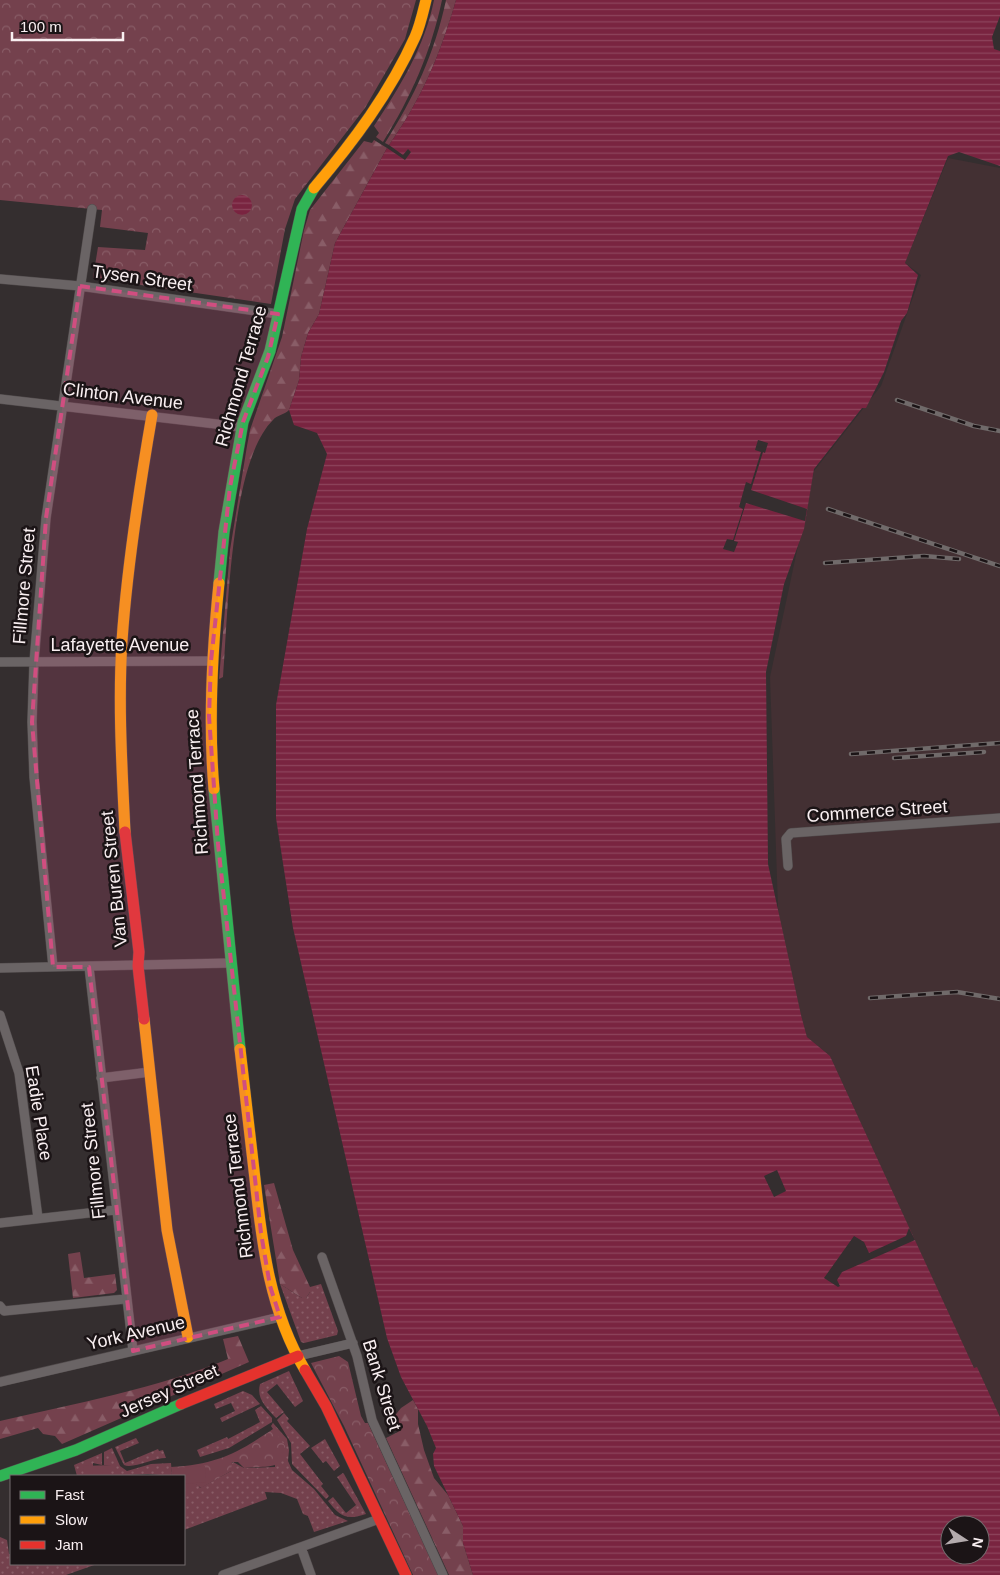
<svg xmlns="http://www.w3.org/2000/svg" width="1000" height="1575" font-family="Arial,sans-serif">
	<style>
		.built { fill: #433033 }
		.grass { fill: url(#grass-dots) }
		.forest { fill: url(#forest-firs) }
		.park { fill: url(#park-crowns) }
		.pitch { fill: #74414d }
		.water { fill: url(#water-rules); fill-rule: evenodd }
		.pier { fill: #342e2f }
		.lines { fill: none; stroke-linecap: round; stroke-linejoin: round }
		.street-casing { stroke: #504a4b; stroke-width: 10 }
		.fast-casing { stroke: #504a4b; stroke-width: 12 }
		.slow-casing { stroke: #504a4b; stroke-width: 12 }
		.jam-casing { stroke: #504a4b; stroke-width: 12 }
		.street { stroke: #6a6465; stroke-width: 9 }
		.fast { stroke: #30b455; stroke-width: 11 }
		.slow { stroke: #ff9f0a; stroke-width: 11 }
		.jam { stroke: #e5322d; stroke-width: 11 }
		.rail-casing { stroke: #706a6a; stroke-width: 4.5 }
		.rail { stroke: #1b1416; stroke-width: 2.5; stroke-dasharray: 8; stroke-linecap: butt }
		.marked { fill: #d04e80; fill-opacity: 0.2; stroke: #d04e80; stroke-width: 4; stroke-dasharray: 10 6; stroke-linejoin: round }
		.labels { text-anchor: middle; stroke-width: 5; stroke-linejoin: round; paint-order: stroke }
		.street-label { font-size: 18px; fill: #f9eff1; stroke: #1b1416 }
	</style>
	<defs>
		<pattern id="grass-dots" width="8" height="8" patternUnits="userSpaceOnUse" patternTransform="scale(1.25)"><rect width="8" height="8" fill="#74414d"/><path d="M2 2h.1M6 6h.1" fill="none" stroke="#895d67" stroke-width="1.8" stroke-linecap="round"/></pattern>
		<pattern id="forest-firs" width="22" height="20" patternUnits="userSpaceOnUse" patternTransform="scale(1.25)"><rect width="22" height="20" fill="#74414d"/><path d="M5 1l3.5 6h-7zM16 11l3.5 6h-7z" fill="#895d67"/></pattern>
		<pattern id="park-crowns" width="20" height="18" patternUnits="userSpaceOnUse" patternTransform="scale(1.25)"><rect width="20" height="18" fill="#74414d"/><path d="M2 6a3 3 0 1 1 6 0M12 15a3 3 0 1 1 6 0" fill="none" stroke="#895d67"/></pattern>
		<pattern id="water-rules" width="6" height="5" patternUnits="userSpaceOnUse" patternTransform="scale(1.25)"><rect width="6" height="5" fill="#792440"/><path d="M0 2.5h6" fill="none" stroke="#8d445c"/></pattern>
	</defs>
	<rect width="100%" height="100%" fill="#342e2f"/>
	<!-- built -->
	<path class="built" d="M 948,158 L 1000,168 L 1000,1417 L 977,1368 L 974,1369 L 830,1056 L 807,1037 L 779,936 L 770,677 L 814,471 L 881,386 L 921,275 L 905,263 Z"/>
	<!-- grass -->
	<path class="grass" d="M 280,1284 L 302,1298 L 306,1298 L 310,1292 L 310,1287 L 321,1284 L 338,1331 L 337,1335 L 304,1343 L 301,1342 Z
		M 289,1371 L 303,1401 L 295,1407 L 277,1384 L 267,1392 L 284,1412 L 276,1418 C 267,1408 256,1399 260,1384 Z
		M 243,1391 L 252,1395 L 260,1404 L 222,1422 L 220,1418 L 235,1411 L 231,1403 L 216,1409 L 214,1404 Z
		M 261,1406 L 272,1418 L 272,1422 L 229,1448 L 200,1457 L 197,1450 L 227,1437 L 228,1439 L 260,1422 L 255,1410 Z
		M 284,1413 L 289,1419 L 287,1421 L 310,1446 L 300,1454 L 323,1484 L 321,1486 L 329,1496 L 326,1499 L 292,1464 L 291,1443 L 277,1420 Z
		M 273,1423 L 287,1439 L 289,1450 L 288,1461 L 292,1470 L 314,1489 L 335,1515 L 348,1521 L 314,1532 L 308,1516 L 303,1514 L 297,1499 L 281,1493 L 265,1492 L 267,1499 L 184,1530 L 184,1485 L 198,1484 L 200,1488 L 231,1471 L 230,1465 L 233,1462 L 244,1468 L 275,1467 L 273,1429 L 271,1426 Z
		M 136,1438 L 139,1443 L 120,1451 L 125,1463 L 158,1449 L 159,1451 L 163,1450 L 166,1458 C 153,1458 133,1469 124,1465 L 115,1447 Z
		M 325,1439 L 340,1466 L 334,1471 L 326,1461 L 323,1463 L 311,1448 Z
		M 112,1448 L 120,1466 L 127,1471 L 151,1464 L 171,1463 L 172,1476 L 148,1474 L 111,1476 L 111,1465 L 104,1465 L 104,1452 Z
		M 102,1453 L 102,1465 L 93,1463 L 93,1466 L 84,1466 L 84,1476 L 77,1476 L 74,1465 Z
		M 343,1473 L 344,1474 L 366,1514 C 346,1521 340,1516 328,1501 L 333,1497 L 346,1513 L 356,1505 L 337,1477 Z
		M 0,1537 L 7,1540 L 9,1554 L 11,1554 L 11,1564 L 97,1564 L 66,1575 L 0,1575 Z"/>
	<!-- forest -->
	<path class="forest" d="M 434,0 L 442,0 C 431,52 411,97 383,142 L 376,137 L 379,133 L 374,126 C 400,87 425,46 434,0 Z
		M 446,0 L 456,0 C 440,55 422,98 389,145 L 385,143 C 414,98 435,52 446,0 Z
		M 374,140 L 387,148 L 335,243 L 319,314 L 308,333 L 301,357 L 299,380 L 289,410 C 284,415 277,415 273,420 C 230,462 228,616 223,677 L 219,679 L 230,550 L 247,446 L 250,430 L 282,337 L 304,230 L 310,210 L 364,141 L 372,143 Z
		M 274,1183 L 293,1250 L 310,1287 L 310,1292 L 306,1298 L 302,1298 L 280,1284 L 264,1185 Z
		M 80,1252 L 84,1278 L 115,1274 L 117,1290 L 114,1293 L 73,1298 L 68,1254 Z
		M 238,1336 L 249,1362 L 62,1444 L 55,1436 L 43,1434 L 38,1428 L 0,1439 L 0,1421 C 76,1403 156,1389 228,1359 L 223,1339 Z
		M 413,1400 L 418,1409 L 418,1424 L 424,1450 L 434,1478 L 448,1495 L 463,1526 L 463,1543 L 473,1575 L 449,1575 L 386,1438 L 398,1432 L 393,1418 L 401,1408 Z"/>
	<!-- park -->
	<path class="park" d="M 0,0 L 416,0 L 405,39 L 365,108 L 295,199 L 285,229 L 271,304 L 93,278 L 98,247 L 145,250 L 148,233 L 100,227 L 102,210 L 0,200 Z
		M 339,1356 L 348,1362 L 361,1416 L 365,1423 L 368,1423 L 438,1575 L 413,1575 L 344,1426 L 311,1363 Z
		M 273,1429 L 285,1446 C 286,1473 262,1465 244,1468 L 238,1462 L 232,1462 L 231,1471 L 201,1488 L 196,1484 L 196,1489 L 185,1491 L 184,1476 L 172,1476 L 171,1467 C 217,1464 236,1454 273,1429 Z"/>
	<!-- pitch -->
	<path class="pitch" d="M 111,1465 L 111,1476 L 84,1476 L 83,1466 Z
		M 205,1466 L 206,1482 L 184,1484 L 184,1476 L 174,1476 L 173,1468 Z"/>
	<!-- water -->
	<path class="water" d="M 456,0 L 1000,0 L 1000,16 L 992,37 L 994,49 L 1000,51 L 1000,166 L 959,152 L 948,156 L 905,263 L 918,275 L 907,313 L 901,321 L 884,372 L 866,408 L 862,408 L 814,469 L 804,529 L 784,584 L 766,672 L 768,864 L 801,1015 L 807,1037 L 830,1056 L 974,1368 L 977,1367 L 1000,1417 L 1000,1575 L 473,1575 L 463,1543 L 463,1526 L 434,1466 L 433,1454 L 436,1448 L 427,1426 L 401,1377 L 387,1338 L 293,928 L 276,818 L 276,705 L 307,529 L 327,454 L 317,433 L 294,425 L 289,410 L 299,380 L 301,357 L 308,333 L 319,314 L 335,243 L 387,148 L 405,160 L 411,152 L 408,149 L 403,155 L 389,145 C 422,98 440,55 456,0 ZM 950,1525 L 980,1525 L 980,1555 L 950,1555 Z
		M232 205a10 10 0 1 1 20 0a10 10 0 1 1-20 0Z"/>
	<!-- pier -->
	<path class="pier" d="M 758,440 L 768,443 L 765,453 L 763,452 L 751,490 L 807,509 L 805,521 L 746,503 L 734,541 L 738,542 L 734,552 L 723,549 L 727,539 L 733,540 L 743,509 L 739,507 L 746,482 L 751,484 L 761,452 L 755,450 Z
		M 777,1170 L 786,1191 L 774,1197 L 764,1176 Z
		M 909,1228 L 915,1240 L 842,1272 L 837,1280 L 840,1286 L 838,1287 L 824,1278 L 854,1236 L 864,1242 L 869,1253 L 906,1236 Z"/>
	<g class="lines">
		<defs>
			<path id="street" d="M 0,279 L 80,286 L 278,314
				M 0,399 L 242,427
				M 0,662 L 211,661
				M 788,866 L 786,839 L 791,833 L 1000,818
				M 53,967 L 34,777 L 32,722 L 34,662 L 46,518 L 92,209
				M 89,967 L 133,1351
				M 0,968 L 230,963
				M 0,1015 L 19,1073 L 38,1218
				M 101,1078 L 150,1072
				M 0,1223 L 115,1210
				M 322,1257 L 357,1356 L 372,1420 L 443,1575
				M 0,1306 L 4,1311 L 125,1299
				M 298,1356 L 353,1343
				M 0,1382 L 280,1317
				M 301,1547 L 311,1575
				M 223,1575 L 379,1519"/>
			<path id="fast" d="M 219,583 L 224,532 L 243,422 L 270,351 L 302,209 L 314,188
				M 214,789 L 240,1049
				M 0,1476 L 76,1450 L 181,1404"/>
			<path id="slow" d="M 314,188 C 353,142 390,93 415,37 C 420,26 423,12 426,0
				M 214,789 C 208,720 212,652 219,583
				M 125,832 C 122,769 118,704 122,641 C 127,566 139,490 152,415
				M 144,1019 L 167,1230 L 188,1337
				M 240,1049 C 245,1093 250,1136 255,1179 C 262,1246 270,1311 305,1370"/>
			<path id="jam" d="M 125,832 L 139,952 L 138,966 L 144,1019
				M 305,1370 L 326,1406 L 406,1575
				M 181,1404 L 298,1356"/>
		</defs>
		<!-- street casing -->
		<use href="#street" class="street-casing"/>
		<!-- fast casing -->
		<use href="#fast" class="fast-casing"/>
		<!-- slow casing -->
		<use href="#slow" class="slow-casing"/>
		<!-- jam casing -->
		<use href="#jam" class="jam-casing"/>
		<!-- street -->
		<use href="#street" class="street"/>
		<!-- fast -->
		<use href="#fast" class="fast"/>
		<!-- slow -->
		<use href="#slow" class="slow"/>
		<!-- jam -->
		<use href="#jam" class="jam"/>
		<defs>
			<path id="rail" d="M 897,400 L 974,426 L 1000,431
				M 828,509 L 1000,566
				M 825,563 L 924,556 L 959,559
				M 851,754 L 1000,743
				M 894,758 L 984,752
				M 870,998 L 957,992 L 1000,999"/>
		</defs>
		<!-- rail casing -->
		<use href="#rail" class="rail-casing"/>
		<!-- rail -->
		<use href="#rail" class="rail"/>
	</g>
	<!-- marked area -->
	<path class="marked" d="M 80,286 L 278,314 L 268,357 L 243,422 L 230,487 L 211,661 L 209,716 L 218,844 L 261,1233 L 270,1286 L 280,1317 L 133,1351 L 89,967 L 53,967 L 32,722 L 46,518 Z"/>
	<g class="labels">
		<!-- street labels -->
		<g class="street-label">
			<text transform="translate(142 278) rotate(8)" y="6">Tysen Street</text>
			<text transform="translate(241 376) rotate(-74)" y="6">Richmond Terrace</text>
			<text transform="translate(123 396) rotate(7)" y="6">Clinton Avenue</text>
			<text transform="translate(24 586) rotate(-85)" y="6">Fillmore Street</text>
			<text x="120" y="651">Lafayette Avenue</text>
			<text transform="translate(197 782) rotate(-94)" y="6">Richmond Terrace</text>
			<text transform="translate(877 811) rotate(-4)" y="6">Commerce Street</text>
			<text transform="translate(114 879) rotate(-96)" y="6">Van Buren Street</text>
			<text transform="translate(39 1113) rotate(81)" y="6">Eadie Place</text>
			<text transform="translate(93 1161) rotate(-96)" y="6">Fillmore Street</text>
			<text transform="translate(238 1186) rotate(-97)" y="6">Richmond Terrace</text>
			<text transform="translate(136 1333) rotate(-13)" y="6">York Avenue</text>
			<text transform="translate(382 1385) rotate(73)" y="6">Bank Street</text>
			<text transform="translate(169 1391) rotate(-24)" y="6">Jersey Street</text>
		</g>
	</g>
	<!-- legend -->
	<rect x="10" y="1475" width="175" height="90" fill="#1b1416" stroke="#746c6e"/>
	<rect x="20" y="1491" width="25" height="8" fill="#30b455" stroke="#746c6e"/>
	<text x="55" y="1500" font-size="15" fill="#f9eff1">Fast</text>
	<rect x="20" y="1516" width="25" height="8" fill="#ff9f0a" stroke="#746c6e"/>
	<text x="55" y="1525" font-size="15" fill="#f9eff1">Slow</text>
	<rect x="20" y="1541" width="25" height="8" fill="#e5322d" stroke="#746c6e"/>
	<text x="55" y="1550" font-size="15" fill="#f9eff1">Jam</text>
	<!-- north arrow -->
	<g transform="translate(965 1540) rotate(102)"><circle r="24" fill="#1b1416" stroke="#746c6e"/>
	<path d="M0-4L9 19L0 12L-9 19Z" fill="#b4abad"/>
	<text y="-8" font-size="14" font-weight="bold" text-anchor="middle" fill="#f9eff1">N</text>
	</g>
	<!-- scale -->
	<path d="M12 32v8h111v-8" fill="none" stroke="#f9eff1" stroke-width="2.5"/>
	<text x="20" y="32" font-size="15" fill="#f9eff1" stroke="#1b1416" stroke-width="4" paint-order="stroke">100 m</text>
</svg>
